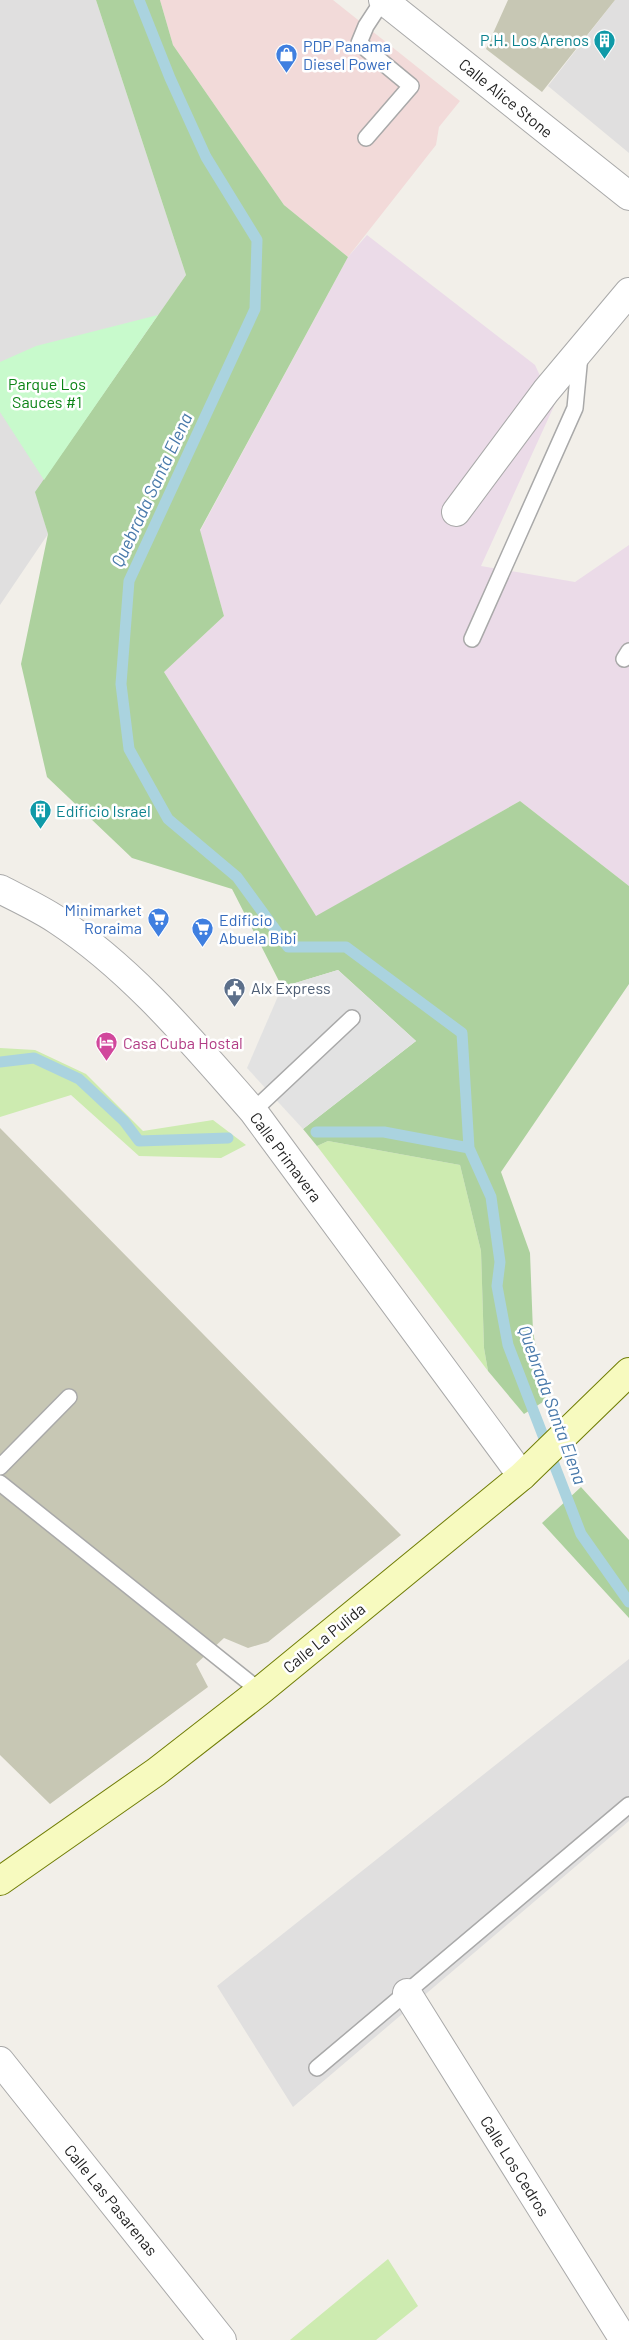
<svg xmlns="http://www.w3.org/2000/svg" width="629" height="2340" font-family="Barlow,sans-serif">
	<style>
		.residential { fill: #e0dfdf }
		.commercial { fill: #f2dad9 }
		.industrial { fill: #ebdbe8 }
		.construction { fill: #c7c7b4 }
		.grass { fill: #cdebb0 }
		.forest { fill: #add19e }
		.park { fill: #c8facc }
		.parking { fill: #e2e2e2 }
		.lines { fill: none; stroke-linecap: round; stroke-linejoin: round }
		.stream { stroke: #aad3df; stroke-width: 11 }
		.service-casing { stroke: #a9a9a9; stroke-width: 18 }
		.minor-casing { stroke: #a9a9a9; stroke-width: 30 }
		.tertiary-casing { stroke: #a9a9a9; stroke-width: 30 }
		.secondary-casing { stroke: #707d05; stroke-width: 30 }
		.service { stroke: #fff; stroke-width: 15 }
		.minor { stroke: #fff; stroke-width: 28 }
		.tertiary { stroke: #fff; stroke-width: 28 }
		.secondary { stroke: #f7fabf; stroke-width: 28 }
		.labels { text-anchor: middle; stroke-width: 5; stroke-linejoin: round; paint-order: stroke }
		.culture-label { font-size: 16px; fill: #0d838f; stroke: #fff; text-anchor: end }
		.shop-label { font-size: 16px; fill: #366cbe; stroke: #fff; text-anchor: start }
		.street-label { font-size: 16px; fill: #222; stroke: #fff }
		.park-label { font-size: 16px; fill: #0c8416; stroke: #fff }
		.service-label { font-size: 16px; fill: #4e5e75; stroke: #fff; text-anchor: start }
		.hotel-label { font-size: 16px; fill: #b23c85; stroke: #fff; text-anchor: start }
		.water-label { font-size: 18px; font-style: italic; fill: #4a7aab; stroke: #fff }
	</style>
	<rect width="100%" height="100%" fill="#f2efe9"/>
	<!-- residential -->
	<path class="residential" d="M 0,0 L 96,0 L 186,275 L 36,492 L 48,534 L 0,605 Z
		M 615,0 L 629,0 L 629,153 L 548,86 Z
		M 629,1659 L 629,1821 L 293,2107 L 217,1986 Z"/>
	<!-- commercial -->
	<path class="commercial" d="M 160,0 L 333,0 L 460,101 L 439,127 L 436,145 L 348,257 L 284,205 L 173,45 Z"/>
	<!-- industrial -->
	<path class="industrial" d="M 367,235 L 535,365 L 554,406 L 481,566 L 575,582 L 629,545 L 629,886 L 520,801 L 316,917 L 164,672 L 224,616 L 200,531 L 348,257 Z"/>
	<!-- construction -->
	<path class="construction" d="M 508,0 L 615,0 L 542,92 L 486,49 Z
		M 0,1128 L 401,1535 L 268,1642 L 248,1648 L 224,1638 L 196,1664 L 208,1687 L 50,1804 L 0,1755 Z"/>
	<!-- grass -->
	<path class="grass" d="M 0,1048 L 35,1050 L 86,1074 L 143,1131 L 213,1120 L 246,1145 L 221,1158 L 139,1156 L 71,1095 L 0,1117 Z
		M 328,1141 L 460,1165 L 481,1251 L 484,1348 L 488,1371 L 317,1146 Z
		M 388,2259 L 418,2306 L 376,2340 L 290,2340 Z"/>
	<!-- forest -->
	<path class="forest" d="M 96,0 L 160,0 L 173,45 L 284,205 L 348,257 L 200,530 L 224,616 L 164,672 L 316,916 L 520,801 L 629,886 L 629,984 L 501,1172 L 530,1253 L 533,1332 L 546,1400 L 524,1414 L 488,1371 L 484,1348 L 481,1251 L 460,1165 L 328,1141 L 317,1146 L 303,1129 L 416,1041 L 338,970 L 282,987 L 232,889 L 132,858 L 47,777 L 21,664 L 48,534 L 35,492 L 186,275 Z
		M 581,1487 L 629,1540 L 629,1618 L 542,1523 Z"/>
	<!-- park -->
	<path class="park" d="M 158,315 L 44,480 L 0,412 L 0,362 L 36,346 Z"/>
	<!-- parking -->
	<path class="parking" d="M 338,970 L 416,1041 L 303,1129 L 247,1068 L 282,987 Z"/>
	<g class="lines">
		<!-- stream -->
		<path class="stream" d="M 139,0 L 170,78 L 206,157 L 257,240 L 255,309 L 129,581 L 121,684 L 129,749 L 168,819 L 237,877 L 288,947 L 346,947 L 462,1033 L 469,1148 L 491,1197 L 500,1262 L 497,1286 L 508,1345 L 581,1534 L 629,1602
			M 0,1062 L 34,1058 L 79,1079 L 124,1121 L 139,1141 L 228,1138
			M 316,1132 L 384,1132 L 469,1148"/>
		<defs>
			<path id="service" d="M 366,138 L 411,86 L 359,43 L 366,26 L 383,0
				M 472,639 L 575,408 L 580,355
				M 624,659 L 629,651
				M 253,1111 L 352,1018
				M 0,1467 L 69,1397
				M 0,1483 L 260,1691
				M 317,2068 L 629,1805"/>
			<path id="minor" d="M 456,512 L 546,391 L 629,292
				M 0,889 C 19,899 39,908 57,920 C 133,970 193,1043 253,1111 L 522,1476
				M 407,1993 L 624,2340
				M 0,2061 L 222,2340"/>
			<path id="tertiary" d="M 383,0 L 629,196"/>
			<path id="secondary" d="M 0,1881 L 156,1772 L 260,1691 L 522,1476 L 629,1372"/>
		</defs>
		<!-- service casing -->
		<use href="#service" class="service-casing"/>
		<!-- minor casing -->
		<use href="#minor" class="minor-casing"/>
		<!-- tertiary casing -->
		<use href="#tertiary" class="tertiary-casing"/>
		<!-- secondary casing -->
		<use href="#secondary" class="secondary-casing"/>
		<!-- service -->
		<use href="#service" class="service"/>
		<!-- minor -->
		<use href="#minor" class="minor"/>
		<!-- tertiary -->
		<use href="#tertiary" class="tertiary"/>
		<!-- secondary -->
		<use href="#secondary" class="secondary"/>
	</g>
	<!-- icons -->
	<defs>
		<symbol id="building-pin" viewBox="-11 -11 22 30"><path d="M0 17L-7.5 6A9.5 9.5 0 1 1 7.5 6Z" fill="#0f9aa8" stroke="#fff"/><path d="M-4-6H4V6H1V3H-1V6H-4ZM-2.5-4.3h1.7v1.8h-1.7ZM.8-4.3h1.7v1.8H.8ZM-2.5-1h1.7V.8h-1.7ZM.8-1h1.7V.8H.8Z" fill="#fff"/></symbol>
		<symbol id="shop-pin" viewBox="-11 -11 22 30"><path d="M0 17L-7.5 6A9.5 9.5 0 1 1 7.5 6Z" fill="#3f7fe0" stroke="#fff"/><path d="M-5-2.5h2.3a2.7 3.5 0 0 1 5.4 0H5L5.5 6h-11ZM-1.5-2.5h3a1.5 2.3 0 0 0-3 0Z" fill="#fff"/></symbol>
		<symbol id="supermarket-pin" viewBox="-11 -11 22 30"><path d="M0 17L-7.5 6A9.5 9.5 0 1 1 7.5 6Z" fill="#3f7fe0" stroke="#fff"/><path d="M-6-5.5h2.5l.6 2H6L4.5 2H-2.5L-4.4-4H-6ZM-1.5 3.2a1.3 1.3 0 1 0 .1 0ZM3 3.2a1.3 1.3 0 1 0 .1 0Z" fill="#fff"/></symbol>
		<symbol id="civic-pin" viewBox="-11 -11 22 30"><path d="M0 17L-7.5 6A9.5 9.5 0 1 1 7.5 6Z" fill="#5c6f8a" stroke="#fff"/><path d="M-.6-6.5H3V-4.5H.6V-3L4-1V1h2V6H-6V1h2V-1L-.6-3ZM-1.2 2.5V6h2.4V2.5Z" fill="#fff"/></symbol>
		<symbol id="hotel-pin" viewBox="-11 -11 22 30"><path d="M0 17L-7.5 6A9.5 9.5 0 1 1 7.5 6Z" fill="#d1479c" stroke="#fff"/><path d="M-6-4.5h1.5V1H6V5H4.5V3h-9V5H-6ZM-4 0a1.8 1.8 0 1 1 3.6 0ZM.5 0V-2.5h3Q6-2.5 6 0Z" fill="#fff"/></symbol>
	</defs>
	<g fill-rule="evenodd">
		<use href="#building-pin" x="592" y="28" width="25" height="34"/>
		<use href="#shop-pin" x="274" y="42" width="25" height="34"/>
		<use href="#building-pin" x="28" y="798" width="25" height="34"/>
		<use href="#supermarket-pin" x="146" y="906" width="25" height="34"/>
		<use href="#supermarket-pin" x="190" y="916" width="25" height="34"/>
		<use href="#civic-pin" x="222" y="976" width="25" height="34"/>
		<use href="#hotel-pin" x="94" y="1030" width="25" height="34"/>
	</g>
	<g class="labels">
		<!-- culture labels -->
		<g class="culture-label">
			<text x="589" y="46">P.H. Los Arenos</text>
			<text x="56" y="817" text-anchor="start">Edificio Israel</text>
		</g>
		<!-- shop labels -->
		<g class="shop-label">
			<text x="303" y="52">PDP Panama<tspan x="303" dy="18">Diesel Power</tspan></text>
			<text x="142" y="916" text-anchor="end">Minimarket<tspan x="142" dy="18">Roraima</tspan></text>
			<text x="219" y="926">Edificio<tspan x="219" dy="18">Abuela Bibi</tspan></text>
		</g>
		<!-- street labels -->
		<g class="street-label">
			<text transform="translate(506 98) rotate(39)" y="6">Calle Alice Stone</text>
			<text transform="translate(286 1157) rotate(53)" y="6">Calle Primavera</text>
			<text transform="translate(324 1638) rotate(-39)" y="6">Calle La Pulida</text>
			<text transform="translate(515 2166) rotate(58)" y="6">Calle Los Cedros</text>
			<text transform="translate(111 2200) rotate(51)" y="6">Calle Las Pasarenas</text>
		</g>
		<!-- park labels -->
		<g class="park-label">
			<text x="47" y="390">Parque Los<tspan x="47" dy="18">Sauces #1</tspan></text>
		</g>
		<!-- service labels -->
		<g class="service-label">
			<text x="251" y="994">Alx Express</text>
		</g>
		<!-- hotel labels -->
		<g class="hotel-label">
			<text x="123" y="1049">Casa Cuba Hostal</text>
		</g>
		<!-- water labels -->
		<g class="water-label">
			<text transform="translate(152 490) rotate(-65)" y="6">Quebrada Santa Elena</text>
			<text transform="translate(552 1405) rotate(70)" y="6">Quebrada Santa Elena</text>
		</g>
	</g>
</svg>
